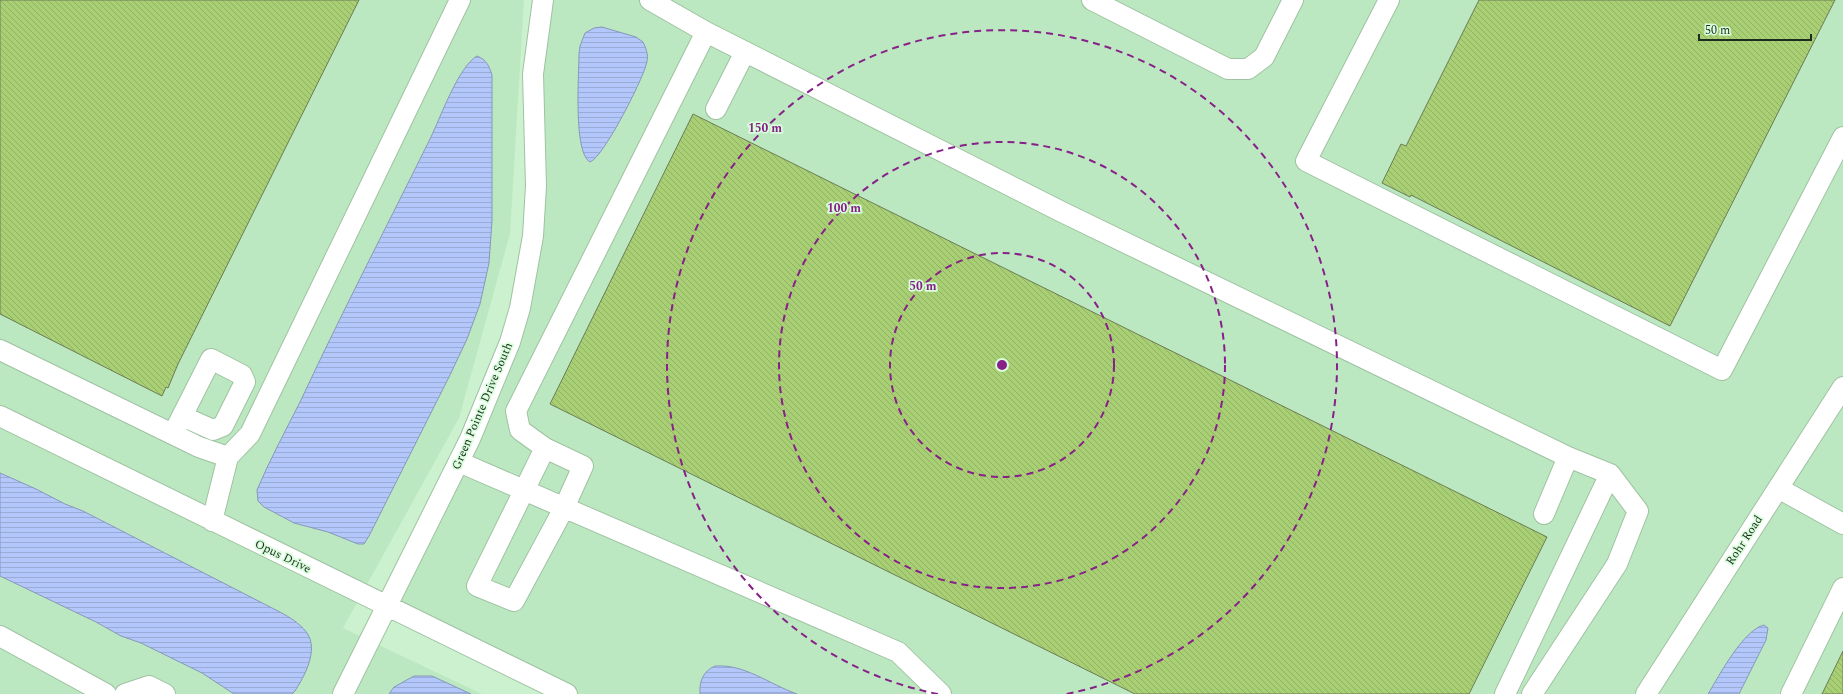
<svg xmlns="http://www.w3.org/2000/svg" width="1843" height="694" font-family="Spectral,serif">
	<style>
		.built { fill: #bce8c1 }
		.water { fill: url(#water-rules); stroke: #8698b9 }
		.building { fill: url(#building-back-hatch); stroke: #6b7c56 }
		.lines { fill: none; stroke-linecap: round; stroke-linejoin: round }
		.minor-casing { stroke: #9fc2a2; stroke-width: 22 }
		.minor { stroke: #fff; stroke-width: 20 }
		.ring { fill: none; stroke: #872088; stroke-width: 2; stroke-dasharray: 7 5 }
		.labels { text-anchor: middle; stroke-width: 3.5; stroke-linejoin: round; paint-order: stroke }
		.street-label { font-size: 12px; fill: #1e2c1f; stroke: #d9fedc }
		.centre { fill: #872088; stroke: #d9fedc; stroke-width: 2 }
		.ring-label { font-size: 12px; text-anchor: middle; font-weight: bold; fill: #872088; stroke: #d9fedc; stroke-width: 3.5; stroke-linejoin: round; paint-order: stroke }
	</style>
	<defs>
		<pattern id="water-rules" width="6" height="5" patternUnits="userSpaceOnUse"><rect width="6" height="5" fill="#b3c7fb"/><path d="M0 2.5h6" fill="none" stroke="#9aabd7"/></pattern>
		<pattern id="building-back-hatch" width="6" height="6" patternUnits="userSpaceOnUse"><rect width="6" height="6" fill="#a9cf74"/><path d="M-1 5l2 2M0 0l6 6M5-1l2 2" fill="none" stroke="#91b264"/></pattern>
	</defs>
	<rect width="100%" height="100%" fill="#ccf1cf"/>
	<!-- built -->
	<path class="built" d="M 0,0 L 524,0 L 510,234 L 459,418 L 343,628 L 482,694 L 0,694 Z
		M 543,0 L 1843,0 L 1843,694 L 567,694 L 386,606 L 520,308 Z"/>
	<!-- water -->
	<path class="water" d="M 602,27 L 636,37 L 643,42 C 647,50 649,57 646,65 C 642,81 603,158 590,162 C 573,153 579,73 579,54 L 580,46 L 585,33 L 594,28 Z
		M 477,56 C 487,60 489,66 492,75 L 492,221 L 489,263 L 480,304 L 467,339 L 450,375 L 369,536 L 364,544 L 358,544 L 328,532 L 294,523 L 264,507 L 258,501 L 257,490 C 270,459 286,430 301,400 C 342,312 387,226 430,139 C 440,119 458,67 477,56 Z
		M 0,473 L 36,489 L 65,504 L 83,511 L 274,609 C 286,615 299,622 307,633 C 319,650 304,677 295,691 L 292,694 L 234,694 L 202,673 L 141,643 L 121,636 L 96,622 L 0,576 Z
		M 1764,625 L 1768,628 L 1766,640 L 1739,694 L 1708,694 C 1719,676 1743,630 1764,625 Z
		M 715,666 C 745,664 769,684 797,694 L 700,694 C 699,682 703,671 715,666 Z
		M 414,676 L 432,676 L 471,694 L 389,694 L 394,687 Z"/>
	<!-- building -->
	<path class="building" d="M 0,0 L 359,0 L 178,364 L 168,388 L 166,387 L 162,396 L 0,314 Z
		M 1479,0 L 1835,0 L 1670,326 L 1411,195 L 1410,197 L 1382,183 L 1401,144 L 1406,146 Z
		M 693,114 L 1547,537 L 1469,694 L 1135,694 L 550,404 Z
		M 1843,651 L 1843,694 L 1822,694 Z"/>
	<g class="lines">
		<defs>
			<path id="minor" d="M 1092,0 L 1228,69 L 1248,69 L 1264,57 L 1293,0
				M 1389,0 L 1306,161 L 1722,370 L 1843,137
				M 706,32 L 1062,212 L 1568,457
				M 716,109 L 745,52
				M 0,350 L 199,447 L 228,457 L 250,434 L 460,0
				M 0,416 L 567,694
				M 173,434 L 211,359 L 242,375 L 245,382 L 223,426 L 213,430 L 182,416
				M 545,448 L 583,466 L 564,508 L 514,601 L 477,586 L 545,448 L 520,430 L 516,411 L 706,32 L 650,0
				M 459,462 L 898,652 L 941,694
				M 1778,488 L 1843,524
				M 212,521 L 228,457
				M 0,636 L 106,694
				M 125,694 L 149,686 L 165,694
				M 343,694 L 470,439 L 510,342 L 520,308 L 533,236 L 536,186 L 533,74 L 543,0
				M 1505,694 L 1610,474 L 1568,457 L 1544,514
				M 1532,694 L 1617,564 L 1638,511 L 1610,474
				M 1646,694 L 1843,387
				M 1791,694 L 1843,588"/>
		</defs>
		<!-- minor casing -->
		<use href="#minor" class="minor-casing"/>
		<!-- minor -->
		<use href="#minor" class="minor"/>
	</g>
	<!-- distance rings -->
	<g class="ring">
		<circle cx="1002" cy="365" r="112"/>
		<circle cx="1002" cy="365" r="223"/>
		<path d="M938 694A335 335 0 1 1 1066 694"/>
	</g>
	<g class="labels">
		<!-- street labels -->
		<g class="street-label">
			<text transform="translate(482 406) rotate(-67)" y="4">Green Pointe Drive South</text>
			<text transform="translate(1744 540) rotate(-57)" y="4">Rohr Road</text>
			<text transform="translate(283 556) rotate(26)" y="4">Opus Drive</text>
		</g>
	</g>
	<circle cx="1002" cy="365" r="6" class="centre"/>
	<g class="ring-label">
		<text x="765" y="132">150 m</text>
		<text x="844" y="212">100 m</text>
		<text x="923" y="290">50 m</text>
	</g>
	<!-- scale -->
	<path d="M1699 34v6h112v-6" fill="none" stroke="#1e2c1f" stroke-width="2"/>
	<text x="1705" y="34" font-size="12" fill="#1e2c1f" stroke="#d9fedc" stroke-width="3" paint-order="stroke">50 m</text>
</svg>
